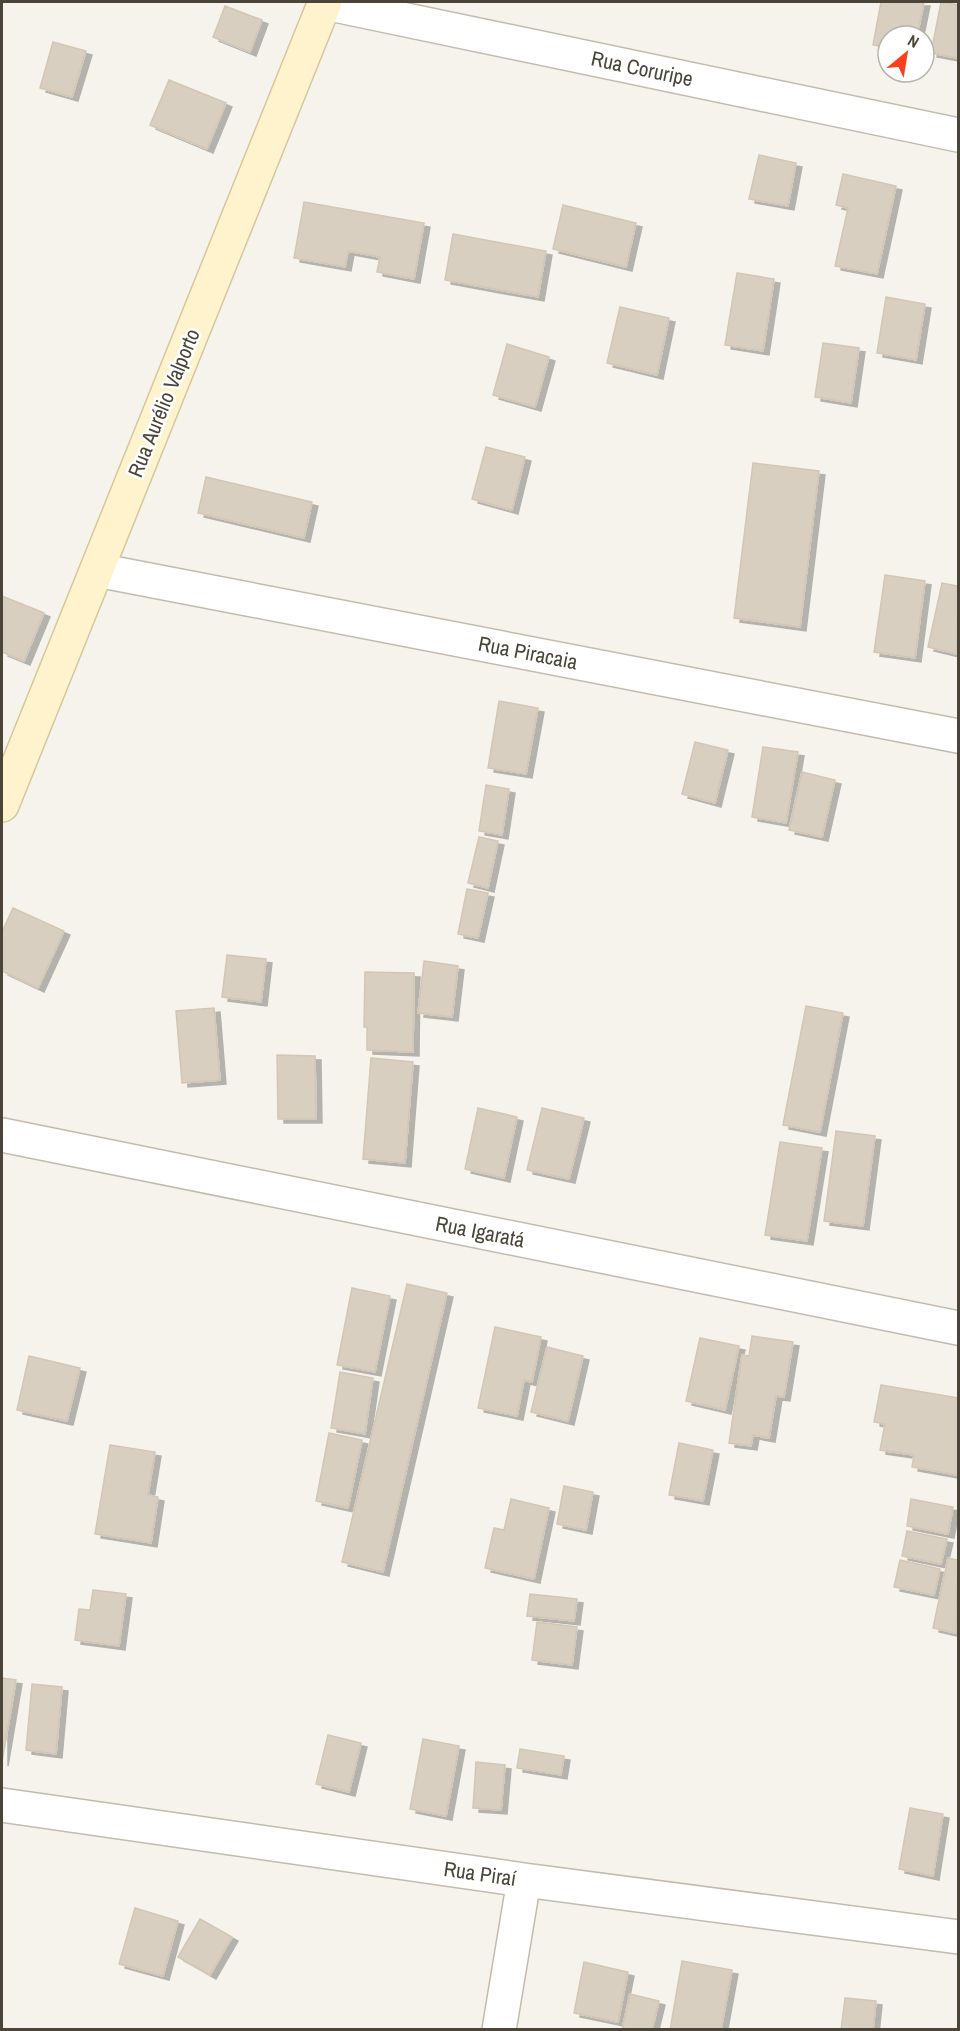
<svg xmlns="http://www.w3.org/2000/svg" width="960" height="2031" font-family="'Archivo Narrow',sans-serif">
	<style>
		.building { fill: #d8cfc1; stroke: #d3c7b4; stroke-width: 1.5; filter: url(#shadow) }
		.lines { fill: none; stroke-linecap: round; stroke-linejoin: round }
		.minor-casing { stroke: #c2bbae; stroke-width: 36 }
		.secondary-casing { stroke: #d6c79b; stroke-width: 36 }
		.minor { stroke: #fff; stroke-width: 33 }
		.secondary { stroke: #fff3cd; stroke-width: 33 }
		.labels { text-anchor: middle; stroke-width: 5; stroke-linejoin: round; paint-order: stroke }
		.street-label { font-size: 21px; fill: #4b4439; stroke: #fff }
	</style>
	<defs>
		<filter id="shadow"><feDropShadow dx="6" dy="4" stdDeviation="0" flood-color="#0004"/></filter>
	</defs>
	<rect width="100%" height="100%" fill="#f6f3ec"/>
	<!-- building -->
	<path class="building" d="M 881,2 L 924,2 L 917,36 L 888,36 L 888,48 L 873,45 Z
		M 941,2 L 958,5 L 958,58 L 931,53 Z
		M 225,6 L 262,20 L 250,52 L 213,37 Z
		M 53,42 L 86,51 L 72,97 L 40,88 Z
		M 169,80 L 226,103 L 207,149 L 150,125 Z
		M 759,155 L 796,163 L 788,206 L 749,199 Z
		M 843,174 L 896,186 L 877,274 L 835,266 L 848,208 L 836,205 Z
		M 304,202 L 424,223 L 414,279 L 377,272 L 380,257 L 348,251 L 345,267 L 294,258 Z
		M 563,205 L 636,223 L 626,267 L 553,249 Z
		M 453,234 L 546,251 L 538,297 L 445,280 Z
		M 737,273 L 774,279 L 763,351 L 725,345 Z
		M 886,297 L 925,304 L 916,360 L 877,353 Z
		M 620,307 L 669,318 L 657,375 L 607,363 Z
		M 823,343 L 859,348 L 851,403 L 815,397 Z
		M 507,344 L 549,357 L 535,407 L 493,395 Z
		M 486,447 L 525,457 L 512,510 L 472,499 Z
		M 753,463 L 819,471 L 800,627 L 734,618 Z
		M 206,477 L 312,502 L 304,538 L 198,513 Z
		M 885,575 L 925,581 L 915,658 L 874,652 Z
		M 942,583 L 958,586 L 957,654 L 928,647 Z
		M 2,596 L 44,613 L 24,661 L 2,652 Z
		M 499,701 L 538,708 L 526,774 L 488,768 Z
		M 695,742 L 728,750 L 715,803 L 682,794 Z
		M 763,747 L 798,752 L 786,823 L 752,817 Z
		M 802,772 L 835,780 L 822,837 L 789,830 Z
		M 486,785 L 509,789 L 502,835 L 479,831 Z
		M 479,837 L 498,841 L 488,888 L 468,883 Z
		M 467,889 L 488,893 L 478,938 L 458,934 Z
		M 13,908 L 64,931 L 38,988 L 2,971 L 2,932 Z
		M 227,955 L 266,959 L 261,1002 L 222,997 Z
		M 424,961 L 458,966 L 452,1017 L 418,1013 Z
		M 365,972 L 414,973 L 413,1052 L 367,1050 L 367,1027 L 364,1027 Z
		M 806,1006 L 843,1013 L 820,1132 L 783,1125 Z
		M 214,1008 L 220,1080 L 182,1083 L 176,1011 Z
		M 277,1055 L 315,1056 L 316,1119 L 278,1119 Z
		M 371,1058 L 413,1062 L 405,1163 L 363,1159 Z
		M 478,1108 L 517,1117 L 504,1178 L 465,1169 Z
		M 542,1108 L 584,1118 L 569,1179 L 527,1170 Z
		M 836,1131 L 875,1136 L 863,1226 L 824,1221 Z
		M 780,1142 L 822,1148 L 807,1241 L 765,1235 Z
		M 407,1284 L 447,1293 L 383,1572 L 342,1562 Z
		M 352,1288 L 390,1296 L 375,1372 L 337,1365 Z
		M 495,1327 L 541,1337 L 532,1382 L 524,1380 L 517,1416 L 478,1408 Z
		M 752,1336 L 793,1342 L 784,1397 L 776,1396 L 769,1438 L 753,1435 L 751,1446 L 729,1443 L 742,1355 L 749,1356 Z
		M 700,1338 L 739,1346 L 725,1410 L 686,1401 Z
		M 547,1347 L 583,1356 L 568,1421 L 531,1412 Z
		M 29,1356 L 80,1368 L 67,1421 L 17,1410 Z
		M 340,1372 L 373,1378 L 365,1434 L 331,1428 Z
		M 881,1385 L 958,1398 L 958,1475 L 912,1467 L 914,1455 L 880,1450 L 885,1424 L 874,1422 Z
		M 329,1433 L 362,1440 L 348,1508 L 316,1501 Z
		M 679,1443 L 713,1450 L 703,1501 L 669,1495 Z
		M 110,1445 L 155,1452 L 148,1495 L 158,1497 L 151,1543 L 95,1534 Z
		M 564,1486 L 593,1492 L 586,1530 L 557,1524 Z
		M 511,1499 L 549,1508 L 534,1579 L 485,1568 L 494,1528 L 504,1530 Z
		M 911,1499 L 953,1507 L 948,1534 L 907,1526 Z
		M 907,1531 L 947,1539 L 941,1564 L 902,1556 Z
		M 948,1558 L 958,1560 L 956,1633 L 933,1628 Z
		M 900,1560 L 940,1569 L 934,1595 L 894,1587 Z
		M 93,1590 L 126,1594 L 119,1646 L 75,1640 L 79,1609 L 90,1610 Z
		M 530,1594 L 577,1599 L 574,1621 L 527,1616 Z
		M 537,1622 L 577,1627 L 572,1665 L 532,1660 Z
		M 2,1678 L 16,1680 L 2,1762 Z
		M 32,1684 L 62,1687 L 56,1754 L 26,1750 Z
		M 328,1735 L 361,1743 L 349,1792 L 316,1784 Z
		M 423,1739 L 459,1746 L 446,1816 L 410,1809 Z
		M 520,1749 L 564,1756 L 561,1775 L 517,1768 Z
		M 476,1762 L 505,1765 L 501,1810 L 473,1808 Z
		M 910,1808 L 943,1814 L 933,1876 L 899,1869 Z
		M 135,1908 L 178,1921 L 163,1976 L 119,1964 Z
		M 200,1919 L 232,1937 L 210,1975 L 178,1957 Z
		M 682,1961 L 732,1970 L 721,2030 L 670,2030 Z
		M 584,1962 L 628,1972 L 618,2022 L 574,2013 Z
		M 630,1994 L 659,2001 L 652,2030 L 622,2030 Z
		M 845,1998 L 876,2001 L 873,2030 L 841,2030 Z"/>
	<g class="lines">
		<defs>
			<path id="minor" d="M 325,3 L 958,135
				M 97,570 L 958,736
				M 2,1135 L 958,1328
				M 2,1805 L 524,1880 L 958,1937
				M 499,2030 L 524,1880"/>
			<path id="secondary" d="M 2,805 L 325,2"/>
		</defs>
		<!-- minor casing -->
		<use href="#minor" class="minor-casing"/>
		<!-- secondary casing -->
		<use href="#secondary" class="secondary-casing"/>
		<!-- minor -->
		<use href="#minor" class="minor"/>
		<!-- secondary -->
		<use href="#secondary" class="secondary"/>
	</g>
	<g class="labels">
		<!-- street labels -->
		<g class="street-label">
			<text transform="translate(642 69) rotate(12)" y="7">Rua Coruripe</text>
			<text transform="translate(164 403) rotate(-68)" y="7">Rua Aurélio Valporto</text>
			<text transform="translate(528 653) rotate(11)" y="7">Rua Piracaia</text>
			<text transform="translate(480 1232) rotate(11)" y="7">Rua Igaratá</text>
			<text transform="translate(480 1874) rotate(8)" y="7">Rua Piraí</text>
		</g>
	</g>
	<!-- border -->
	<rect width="960" height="2031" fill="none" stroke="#4b4439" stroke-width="6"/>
	<!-- north arrow -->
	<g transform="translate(906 54) rotate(30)"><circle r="28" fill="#ffffff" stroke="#b7b4b0" stroke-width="1.5"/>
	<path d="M0-4.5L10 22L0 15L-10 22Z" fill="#fc3f1d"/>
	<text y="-9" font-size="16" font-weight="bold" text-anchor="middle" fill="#4b4439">N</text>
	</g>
</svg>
